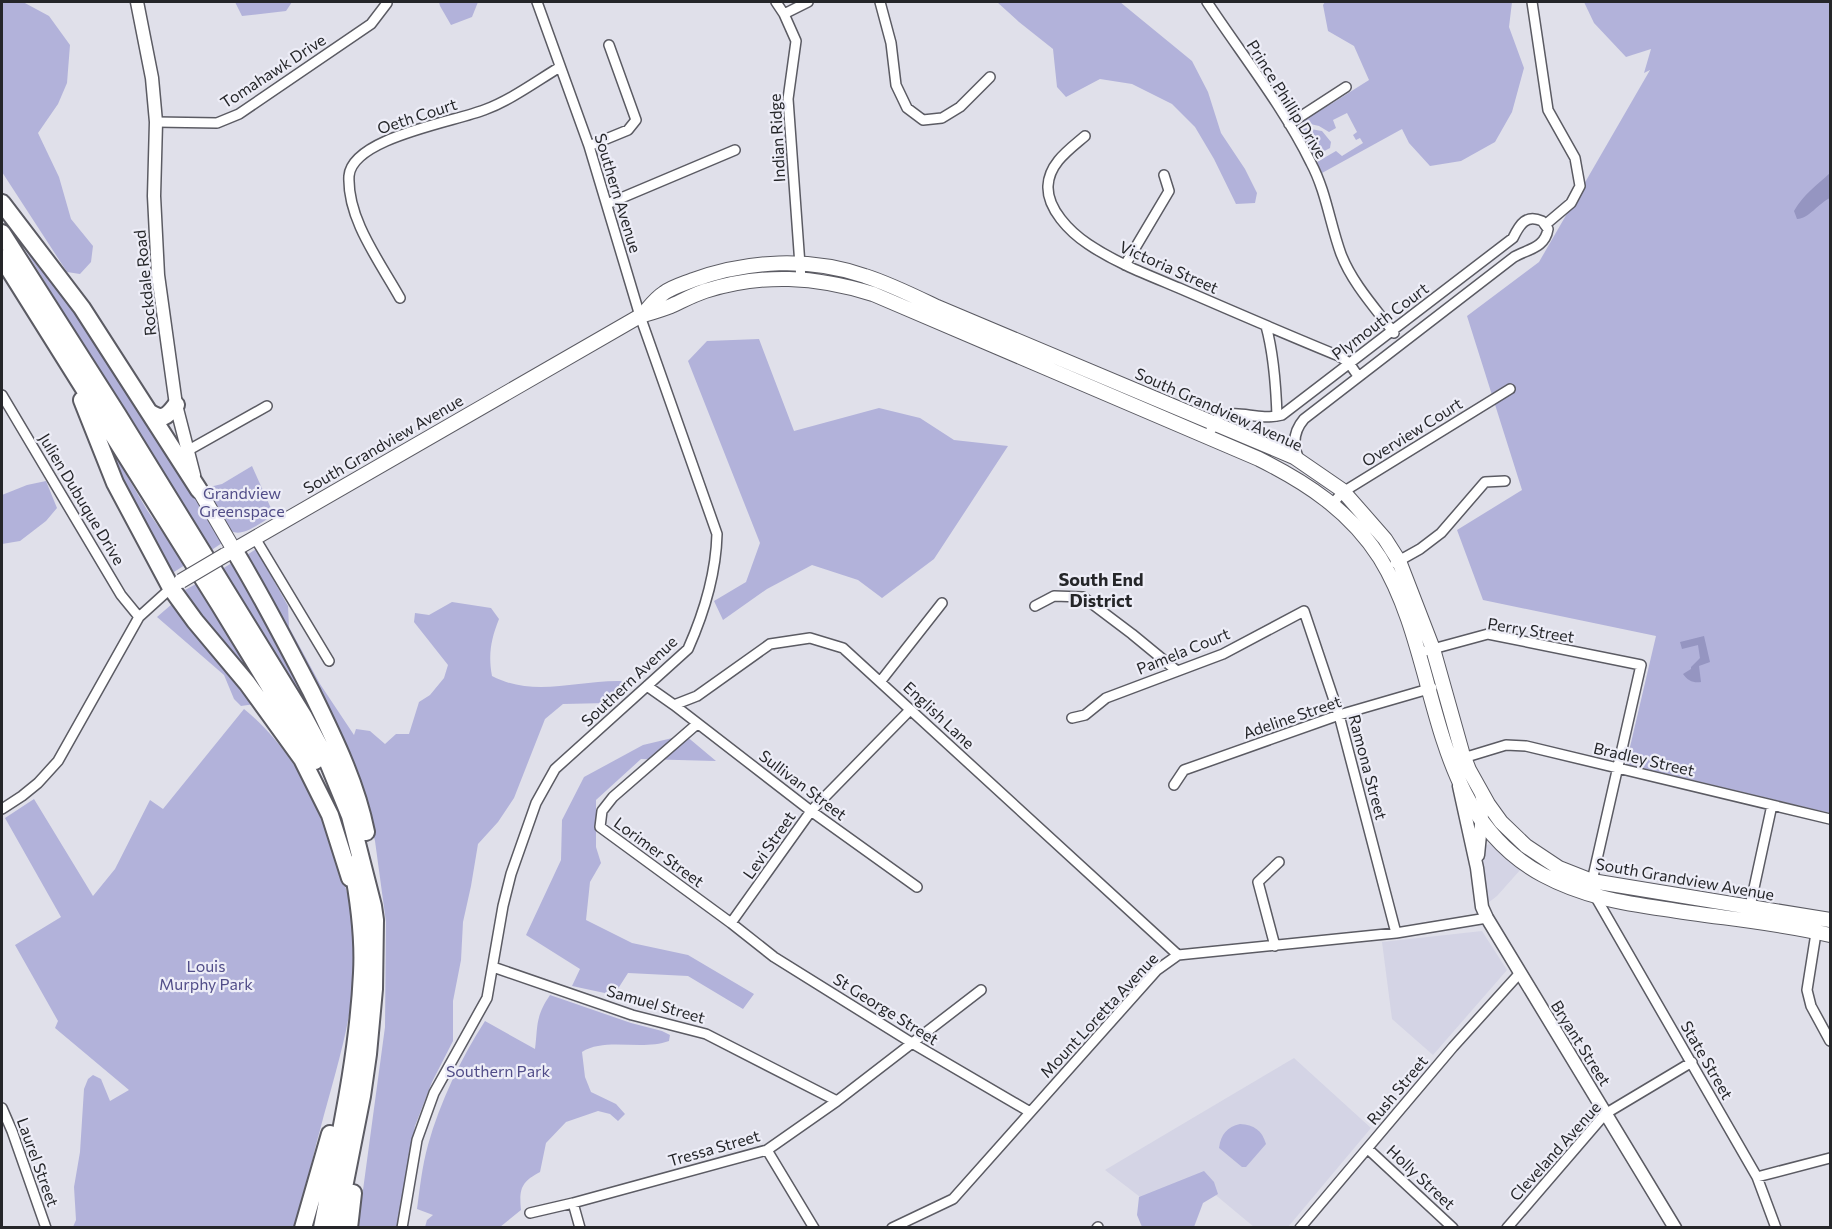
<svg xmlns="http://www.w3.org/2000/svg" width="1832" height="1229" font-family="Commissioner,sans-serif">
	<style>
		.built { fill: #d4d4e5 }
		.green { fill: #b2b2da }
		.water { fill: #9595c1 }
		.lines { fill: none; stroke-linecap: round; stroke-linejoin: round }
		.street-casing { stroke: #5b5b63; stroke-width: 12 }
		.secondary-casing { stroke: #5b5b63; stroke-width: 15 }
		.primary-casing { stroke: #5b5b63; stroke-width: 16 }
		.highway-casing { stroke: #5b5b63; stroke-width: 20 }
		.street { stroke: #fff; stroke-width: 9 }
		.secondary { stroke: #fff; stroke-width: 12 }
		.primary { stroke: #fff; stroke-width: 14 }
		.highway { stroke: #fff; stroke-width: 16 }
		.primary-bridge-casing { stroke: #5b5b63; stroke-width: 16; stroke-linecap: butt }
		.primary-bridge { stroke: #fff; stroke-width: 14 }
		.labels { text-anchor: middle; stroke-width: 4.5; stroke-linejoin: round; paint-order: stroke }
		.street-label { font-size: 16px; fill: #252629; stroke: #ededf7 }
		.park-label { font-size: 16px; fill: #514d88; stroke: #ededf7 }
		.neighbourhood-label { font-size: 18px; font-weight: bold; fill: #252629; stroke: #ededf7 }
	</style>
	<rect width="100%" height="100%" fill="#e0e0ea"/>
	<!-- built -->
	<path class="built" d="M 1489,844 L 1495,846 L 1521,869 L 1497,896 L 1484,906 L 1480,868 L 1483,847 Z
		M 1482,931 L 1507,970 L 1433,1055 L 1392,1019 L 1382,942 Z
		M 1294,1058 L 1371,1128 L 1288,1227 L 1254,1227 L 1194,1177 L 1144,1200 L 1105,1170 Z"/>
	<!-- green -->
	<path class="green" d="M 2,2 L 23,2 L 49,16 L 70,45 L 67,83 L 58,104 L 38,133 L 59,177 L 71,219 L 93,246 L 91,262 L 80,274 L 67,272 L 2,172 Z
		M 235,2 L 292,2 L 286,11 L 242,16 Z
		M 439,2 L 478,2 L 472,17 L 451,25 L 440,6 Z
		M 997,2 L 1120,2 L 1192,61 L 1208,92 L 1221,133 L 1245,169 L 1257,193 L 1255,203 L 1236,204 L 1214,159 L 1195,127 L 1172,104 L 1132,84 L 1100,79 L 1066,97 L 1057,87 L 1053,49 L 1019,22 Z
		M 1325,2 L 1512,2 L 1509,27 L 1524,68 L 1512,112 L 1495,142 L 1461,161 L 1430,166 L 1409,143 L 1402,129 L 1322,173 L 1317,162 L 1336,151 L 1342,156 L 1363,143 L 1360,138 L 1356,140 L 1353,135 L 1357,132 L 1347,113 L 1333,120 L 1336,128 L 1329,132 L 1319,126 L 1302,122 L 1304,117 L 1324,105 L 1331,104 L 1369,80 L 1354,46 L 1328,31 L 1323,5 Z
		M 1584,2 L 1830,2 L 1830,813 L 1626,764 L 1656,636 L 1483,600 L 1457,530 L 1522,490 L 1467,316 L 1539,262 L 1650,70 L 1644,73 L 1651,49 L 1626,57 L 1594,23 Z
		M 1299,127 L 1322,131 L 1331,142 L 1330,148 L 1315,156 Z
		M 2,212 L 67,297 L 225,541 L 210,551 Z
		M 759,339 L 794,431 L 879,408 L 920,418 L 954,440 L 1008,446 L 934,559 L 882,598 L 858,580 L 812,565 L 767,589 L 723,620 L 714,601 L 746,582 L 760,543 L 688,361 L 707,341 Z
		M 106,440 L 147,510 L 185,565 L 174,572 L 167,566 L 136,514 Z
		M 252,466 L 274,515 C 262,521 244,538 231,531 L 205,488 L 222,484 Z
		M 46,481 L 57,508 L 46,521 L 20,541 L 2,544 L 2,495 L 27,485 Z
		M 256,549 L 288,606 L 289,627 L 320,684 L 354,735 L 356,729 L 370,731 L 385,744 L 396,734 L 409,734 L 419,702 L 430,695 L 444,678 L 448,665 L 414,622 L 415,613 L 429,615 L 452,602 L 491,608 L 499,619 C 491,639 488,655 492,676 C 534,698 577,680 621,681 L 627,687 L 608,703 L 563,704 L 545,719 L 514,798 L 498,822 L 478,844 L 471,886 L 463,922 L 461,960 L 453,1001 L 453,1041 L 432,1082 L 415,1126 L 397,1227 L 358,1227 L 385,1027 L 386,922 L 375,841 L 357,771 L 247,555 Z
		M 237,563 L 326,735 L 219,571 L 230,564 Z
		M 196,584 L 280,716 L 188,598 L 185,590 Z
		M 172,604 L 179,606 L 255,704 L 241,706 L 234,699 L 224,675 L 157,617 Z
		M 244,709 C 279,737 314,788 328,832 C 330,837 330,844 332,849 C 340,871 350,896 353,919 C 363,991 338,1061 320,1130 C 311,1162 305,1195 298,1227 L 73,1227 L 76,1220 L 74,1187 L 80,1152 L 84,1089 L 88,1079 L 93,1075 L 101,1079 L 110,1101 L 129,1090 L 55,1028 L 58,1021 L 15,945 L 61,917 L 5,818 L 34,799 L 93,896 L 115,869 L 150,800 L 163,809 Z
		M 685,735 L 716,761 L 641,759 L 596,800 L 596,847 L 601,863 L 590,882 L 586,920 L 632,943 L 688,955 L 754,994 L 743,1009 L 688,976 L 628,973 L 614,995 L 572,986 L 580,969 L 526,935 L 561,860 L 562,820 L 584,777 L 643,745 Z
		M 550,995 L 631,1023 L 662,1031 L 670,1035 L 669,1041 C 642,1051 605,1037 582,1052 L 585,1077 L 591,1092 L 616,1104 L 625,1114 L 618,1121 L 610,1114 L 598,1111 L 566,1122 L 546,1143 L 540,1172 C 521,1182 519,1189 521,1210 L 500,1227 L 425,1227 L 427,1220 L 433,1215 L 417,1209 C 420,1188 422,1166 428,1145 C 440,1102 461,1058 485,1021 L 535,1049 C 538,1026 535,1017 550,995 Z
		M 1240,1124 C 1254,1125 1262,1130 1266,1144 L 1246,1167 L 1242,1167 L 1219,1148 C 1221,1134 1227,1127 1240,1124 Z
		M 1204,1171 L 1214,1182 L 1218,1194 L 1203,1203 L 1194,1227 L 1142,1227 L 1137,1215 L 1139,1197 Z"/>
	<!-- water -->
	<path class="water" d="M 1830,173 L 1830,198 C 1819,203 1808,219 1797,219 L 1794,211 C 1803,195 1817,185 1830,173 Z
		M 1704,636 L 1710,662 L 1699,666 L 1701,682 C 1693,683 1688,681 1683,674 L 1691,669 L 1691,667 L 1700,658 L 1698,645 L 1682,649 L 1680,642 Z"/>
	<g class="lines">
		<defs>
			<path id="street" d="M 776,2 L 784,14 L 796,41 L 788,99 L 801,279
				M 880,2 L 891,43 L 896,85 L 907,108 L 923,120 L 942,118 L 960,107 L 990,77
				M 1207,2 C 1242,55 1283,106 1311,163 C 1326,191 1330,224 1341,254 C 1352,283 1376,309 1394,333
				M 1532,2 L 1548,110 L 1575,158 L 1580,186 L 1571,203 L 1545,225
				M 784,14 L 808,2
				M 156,122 L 217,123 L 239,114 L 371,24 L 387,3 L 387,2
				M 1289,124 L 1346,87
				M 1085,136 C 1070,149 1049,163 1048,186 C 1047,209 1070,232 1088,244 C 1116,263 1148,275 1179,288 C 1232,311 1285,334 1339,356 L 1349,363 L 1358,376
				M 589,146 L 628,130 L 636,120 L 609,45
				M 607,204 L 735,150
				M 1125,265 L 1169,191 L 1164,175
				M 400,298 C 380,262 347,219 349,176 C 352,138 453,122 484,110 C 511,100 535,82 560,67
				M 1266,326 C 1274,355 1276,386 1277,416
				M 2,395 L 121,595 L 139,617
				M 1207,437 L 1219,416 C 1242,409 1256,421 1282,415 L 1513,238 C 1520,224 1526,214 1542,221 L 1548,229 C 1545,248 1528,249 1514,257 L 1304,419 C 1293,432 1292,446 1300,461
				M 187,451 L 267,406
				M 1332,504 L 1343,492 L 1510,389
				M 255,538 L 329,661
				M 1395,563 L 1420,549 L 1441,533 L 1485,482 L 1505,481
				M 1035,606 L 1054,596 L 1083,597 L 1132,634 L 1177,671
				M 1418,653 L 1488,634 L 1641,665 L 1592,881 L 1595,896 L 1757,1177 L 1776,1228
				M 880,682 L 942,603
				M 647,686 L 674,705 L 697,696 L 770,644 L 810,638 L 843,648 L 1178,955
				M 674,705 L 811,811 L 917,887
				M 1072,718 L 1085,715 L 1106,698 L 1223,654 L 1304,611 L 1339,715 L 1396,933
				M 697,724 L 613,797 L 602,811 L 600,827 L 731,923 L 774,957 L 912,1043 L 1030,1112
				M 1460,759 L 1506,745 L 1526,746 L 1830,819
				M 1174,785 L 1184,770 L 1339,715 L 1432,688
				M 2,809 L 22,796 L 38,783 L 58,761 L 139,617 L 171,588
				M 1749,911 L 1772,805
				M 731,923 L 811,811 L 910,710
				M 1817,927 L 1807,990 L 1811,1006 L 1830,1041
				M 1275,946 L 1258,882 L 1279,862
				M 493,967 L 632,1015 L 706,1034 L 837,1101
				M 2,1108 L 12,1131 L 46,1228
				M 1368,1149 L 1453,1228
				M 767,1150 L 814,1228
				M 1757,1177 L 1830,1158
				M 573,1203 L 580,1228
				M 530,1213 L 573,1203 L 767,1150 L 837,1101 L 981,990
				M 402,1228 L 417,1140 L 434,1093 L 487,998 L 503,906 L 511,874 L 536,803 L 555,769 L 688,649 C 704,613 716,573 717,534 L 640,316 L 589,146 L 537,2
				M 892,1228 L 953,1199 L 1157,970 L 1178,955 L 1396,933 L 1487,918
				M 1097,1228 L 1098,1227
				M 1300,1228 L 1453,1047 L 1519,974
				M 1507,1228 L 1605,1114 L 1692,1062"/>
			<path id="secondary" d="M 137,2 L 152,78 L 156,122 L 154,196 L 158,275 L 176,405 L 194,475
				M 1459,786 L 1477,868 L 1482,907 L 1487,918 L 1675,1228
				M 1478,855 L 1483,804 L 1481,792"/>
			<path id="primary" d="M 644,313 C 650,306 656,298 664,293 C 672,287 683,284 693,280 C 748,260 810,257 865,276 C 890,284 914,296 937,307 L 1294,457 L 1342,490 L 1385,539 L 1399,561 L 1433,649 L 1462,752 L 1469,770 L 1488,804 L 1501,822 L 1526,846 L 1559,868 L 1592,881 L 1830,920
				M 199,490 L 234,550
				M 227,554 L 640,316 C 650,313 661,310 671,306 C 682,301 693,295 705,291 C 763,273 815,276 873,294 L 1259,459 C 1307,483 1350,511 1380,558 C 1443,660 1424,811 1543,875 C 1582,896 1622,903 1665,909 C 1720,918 1776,922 1830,935"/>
			<path id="highway" d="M 2,203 L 82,308 L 199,490
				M 2,233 L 118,415 L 304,717 L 327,760 L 350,816 L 373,906 L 375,920 L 374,989 L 368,1054 L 362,1096 L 336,1228
				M 2,258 L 219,604 L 315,761
				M 82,400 L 115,483 L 171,588 L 195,621 L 247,683 L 302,759 L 330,815 L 350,878
				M 149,412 C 162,421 167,417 176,405
				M 234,550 C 262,596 286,643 311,691 C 333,736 356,782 366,832
				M 303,1228 L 330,1134
				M 322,1228 C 338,1144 358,1059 362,973 C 364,937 359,900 352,864
				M 349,1228 L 353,1193"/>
		</defs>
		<!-- street casing -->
		<use href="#street" class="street-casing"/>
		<!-- secondary casing -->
		<use href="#secondary" class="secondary-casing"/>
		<!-- primary casing -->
		<use href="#primary" class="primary-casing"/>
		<!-- highway casing -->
		<use href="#highway" class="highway-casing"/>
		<!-- street -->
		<use href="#street" class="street"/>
		<!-- secondary -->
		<use href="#secondary" class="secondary"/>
		<!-- primary -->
		<use href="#primary" class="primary"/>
		<!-- highway -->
		<use href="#highway" class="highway"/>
		<defs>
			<path id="primary-bridge" d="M 181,581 L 225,555"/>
		</defs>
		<!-- primary-bridge casing -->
		<use href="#primary-bridge" class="primary-bridge-casing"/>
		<!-- primary-bridge -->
		<use href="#primary-bridge" class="primary-bridge"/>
	</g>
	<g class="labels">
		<!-- street labels -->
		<g class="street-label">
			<text transform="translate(273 71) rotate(-33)" y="6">Tomahawk Drive</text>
			<text transform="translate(1287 99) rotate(58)" y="6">Prince Phillip Drive</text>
			<text transform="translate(417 116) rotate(-18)" y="6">Oeth Court</text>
			<text transform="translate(777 138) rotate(-93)" y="6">Indian Ridge</text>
			<text transform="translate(618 193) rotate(73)" y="6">Southern Avenue</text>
			<text transform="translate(1169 267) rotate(24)" y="6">Victoria Street</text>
			<text transform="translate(145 283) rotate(-96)" y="6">Rockdale Road</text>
			<text transform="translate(1380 321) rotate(-37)" y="6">Plymouth Court</text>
			<text transform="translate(1219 409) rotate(24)" y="6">South Grandview Avenue</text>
			<text transform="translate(1412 432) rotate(-32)" y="6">Overview Court</text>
			<text transform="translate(383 444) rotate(-30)" y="6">South Grandview Avenue</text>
			<text transform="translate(82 499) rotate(59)" y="6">Julien Dubuque Drive</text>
			<text transform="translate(1531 630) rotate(9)" y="6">Perry Street</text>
			<text transform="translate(1183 651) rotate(-22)" y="6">Pamela Court</text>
			<text transform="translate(629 681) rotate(-43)" y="6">Southern Avenue</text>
			<text transform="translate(939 715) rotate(43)" y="6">English Lane</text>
			<text transform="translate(1292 717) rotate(-19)" y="6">Adeline Street</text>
			<text transform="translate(1644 759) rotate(13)" y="6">Bradley Street</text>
			<text transform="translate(1368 767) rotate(75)" y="6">Ramona Street</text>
			<text transform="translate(803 785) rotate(37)" y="6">Sullivan Street</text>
			<text transform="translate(769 845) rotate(-55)" y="6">Levi Street</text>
			<text transform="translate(659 852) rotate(36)" y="6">Lorimer Street</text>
			<text transform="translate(1685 879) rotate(10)" y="6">South Grandview Avenue</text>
			<text transform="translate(656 1004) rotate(16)" y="6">Samuel Street</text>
			<text transform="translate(886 1009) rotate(32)" y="6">St George Street</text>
			<text transform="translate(1099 1015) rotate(-47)" y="6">Mount Loretta Avenue</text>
			<text transform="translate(1581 1043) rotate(58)" y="6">Bryant Street</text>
			<text transform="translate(1707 1060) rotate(60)" y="6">State Street</text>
			<text transform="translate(1397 1090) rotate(-50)" y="6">Rush Street</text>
			<text transform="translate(714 1148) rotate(-16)" y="6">Tressa Street</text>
			<text transform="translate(1555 1151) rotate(-48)" y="6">Cleveland Avenue</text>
			<text transform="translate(38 1162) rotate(70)" y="6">Laurel Street</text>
			<text transform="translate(1421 1177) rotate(43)" y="6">Holly Street</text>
		</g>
		<!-- park labels -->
		<g class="park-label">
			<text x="242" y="499">Grandview<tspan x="242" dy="18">Greenspace</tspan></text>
			<text x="206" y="972">Louis<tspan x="206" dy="18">Murphy Park</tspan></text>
			<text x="498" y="1077">Southern Park</text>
		</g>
		<!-- neighbourhood labels -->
		<g class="neighbourhood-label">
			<text x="1101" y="586">South End<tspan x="1101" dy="21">District</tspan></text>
		</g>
	</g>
	<!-- border -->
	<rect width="1832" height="1229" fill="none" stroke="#252629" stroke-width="6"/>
</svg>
